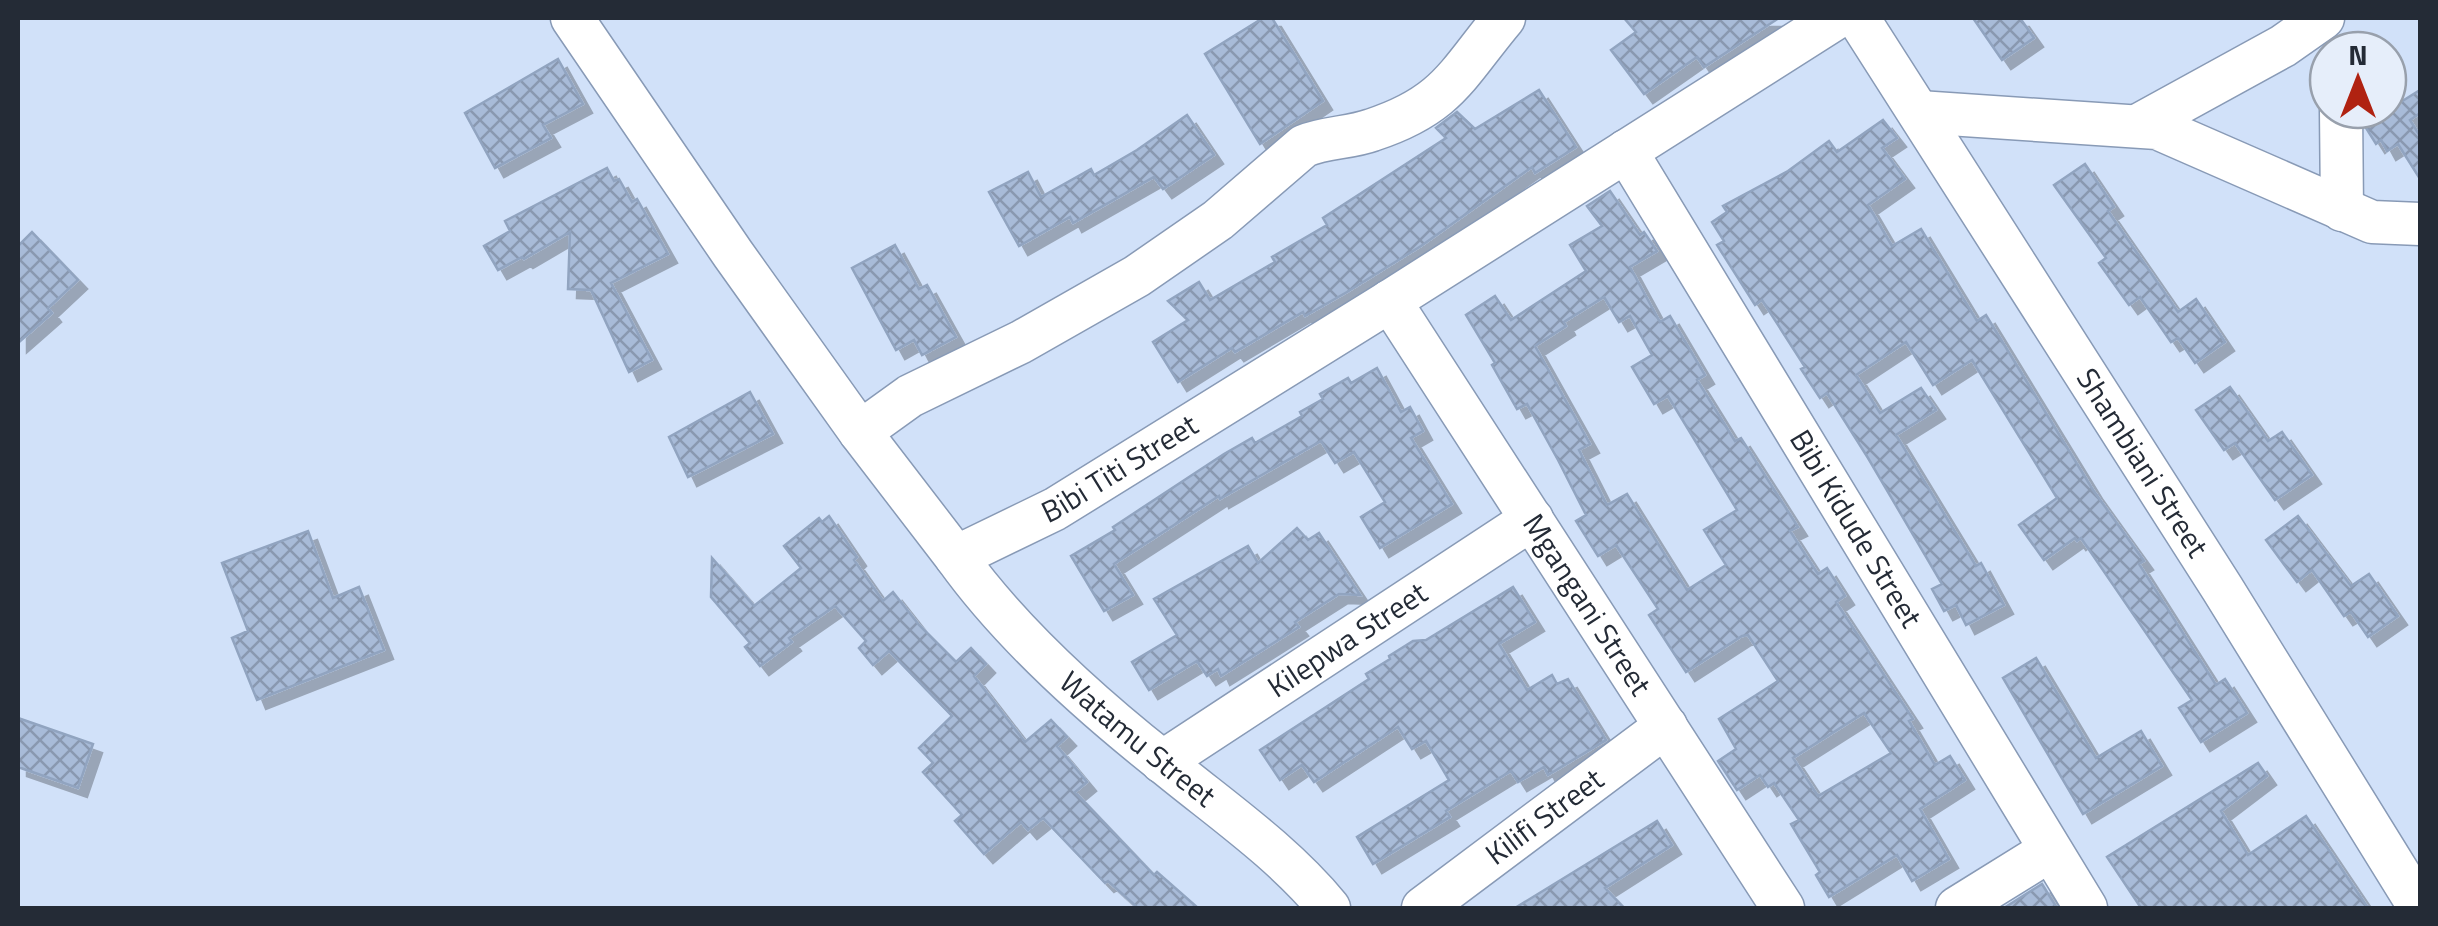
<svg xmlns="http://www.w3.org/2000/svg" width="2438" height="926" font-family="'Titillium Web',sans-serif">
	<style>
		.building { fill: url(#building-cross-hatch); stroke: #91a4c0; stroke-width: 2.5; fill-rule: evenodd; filter: url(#shadow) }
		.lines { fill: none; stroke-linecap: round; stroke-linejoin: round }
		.minor-casing { stroke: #889ab6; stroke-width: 45 }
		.minor { stroke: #fff; stroke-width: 42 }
		.labels { text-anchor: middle; stroke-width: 9; stroke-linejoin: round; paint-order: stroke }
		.street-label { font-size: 30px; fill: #242b36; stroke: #e6eefa }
	</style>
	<defs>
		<pattern id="building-cross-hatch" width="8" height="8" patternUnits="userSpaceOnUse" patternTransform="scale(2.5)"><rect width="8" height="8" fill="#a8bbd8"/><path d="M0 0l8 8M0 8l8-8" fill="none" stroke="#8998b0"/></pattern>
		<filter id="shadow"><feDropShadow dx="9" dy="9" stdDeviation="0" flood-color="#0004"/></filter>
	</defs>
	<rect width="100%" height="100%" fill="#d1e1f9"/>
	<!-- building -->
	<path class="building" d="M 1263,18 L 1272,18 L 1323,101 L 1260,144 L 1205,54 Z
		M 1624,18 L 1779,18 L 1704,67 L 1697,57 L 1644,94 L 1611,50 L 1636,32 Z
		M 1973,18 L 2020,18 L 2034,38 L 2002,60 Z
		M 558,59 L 583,104 L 543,125 L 551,138 L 495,168 L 465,113 Z
		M 1539,90 L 1576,147 L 1535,173 L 1532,167 L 1421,246 L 1347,292 L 1305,316 L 1303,312 L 1235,352 L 1232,348 L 1178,382 L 1153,342 L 1188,320 L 1168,301 L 1199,282 L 1210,300 L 1275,262 L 1272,257 L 1327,225 L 1323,218 L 1446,138 L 1436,128 L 1457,112 L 1475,129 Z
		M 2420,90 L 2420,113 L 2410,120 L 2420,136 L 2420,179 L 2398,144 L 2387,151 L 2381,140 L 2376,144 L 2366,128 L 2369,121 L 2366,110 L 2388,110 Z
		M 1187,115 L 1214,155 L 1163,189 L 1154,177 L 1073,223 L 1070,217 L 1019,246 L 989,192 L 1028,172 L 1041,197 L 1091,169 L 1094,175 L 1137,150 Z
		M 1883,120 L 1897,138 L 1882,148 L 1905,179 L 1868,205 L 1892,246 L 1921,229 L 1977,321 L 1986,315 L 2093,490 L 2144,561 L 2139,564 L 2216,685 L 2225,679 L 2247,713 L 2201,742 L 2179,708 L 2192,700 L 2081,538 L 2077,541 L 2075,538 L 2044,560 L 2019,525 L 2057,498 L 1972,360 L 1933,385 L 1906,342 L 1856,375 L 1880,413 L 1921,388 L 1936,410 L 1896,435 L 1976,566 L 1981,563 L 2004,605 L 1966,625 L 1956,605 L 1944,611 L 1932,589 L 1942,584 L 1868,458 L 1827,393 L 1820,398 L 1801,369 L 1805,367 L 1762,300 L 1755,305 L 1717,245 L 1724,241 L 1712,222 L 1727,212 L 1723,206 L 1788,171 L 1829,141 L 1837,152 Z
		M 2085,164 L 2114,207 L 2108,211 L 2178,312 L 2196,299 L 2225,342 L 2195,363 L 2178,338 L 2171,342 L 2140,297 L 2129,305 L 2099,263 L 2106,258 L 2054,185 Z
		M 607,168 L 614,181 L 619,179 L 632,202 L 637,199 L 668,254 L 611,283 L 652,360 L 629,372 L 591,290 L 568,289 L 570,232 L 524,259 L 522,257 L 498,270 L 484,246 L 510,231 L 505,221 Z
		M 1610,191 L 1640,235 L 1644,232 L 1657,251 L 1630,267 L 1660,322 L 1670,316 L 1705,375 L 1697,380 L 1735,441 L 1741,438 L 1798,527 L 1790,531 L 1818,574 L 1827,568 L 1845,596 L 1836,602 L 1913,719 L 1909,721 L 1935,765 L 1950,756 L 1965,780 L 1920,809 L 1949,859 L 1912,881 L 1897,855 L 1829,897 L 1816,875 L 1820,872 L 1791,824 L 1799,820 L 1774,783 L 1768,787 L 1760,775 L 1737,790 L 1718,761 L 1736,749 L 1719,719 L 1778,681 L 1748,635 L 1742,636 L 1686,672 L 1649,615 L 1658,609 L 1616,545 L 1598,556 L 1576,521 L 1586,515 L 1558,460 L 1527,404 L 1517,409 L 1492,365 L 1495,363 L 1466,315 L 1495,296 L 1511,320 L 1586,271 L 1570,245 L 1602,226 L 1587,206 ZM 1604,297 L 1619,322 L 1630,316 L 1652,355 L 1632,367 L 1654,404 L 1668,396 L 1737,510 L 1704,530 L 1726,565 L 1687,590 L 1627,494 L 1607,505 L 1579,450 L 1590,444 L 1535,346 L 1566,326 L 1564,322 ZM 1864,713 L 1891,753 L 1818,796 L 1793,758 Z
		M 32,232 L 78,280 L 48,308 L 52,313 L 18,343 L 18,246 Z
		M 895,245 L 919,289 L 927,285 L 956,337 L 922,355 L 914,340 L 896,350 L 852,268 Z
		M 1377,368 L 1401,412 L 1410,407 L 1423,431 L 1411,438 L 1452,504 L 1380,548 L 1361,517 L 1385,502 L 1354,452 L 1335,463 L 1321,441 L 1220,499 L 1219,496 L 1114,564 L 1133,595 L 1104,611 L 1071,556 L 1115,530 L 1113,527 L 1224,454 L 1252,438 L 1255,443 L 1302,416 L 1300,412 L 1323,399 L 1320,394 L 1348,378 L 1351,383 Z
		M 2230,387 L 2268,441 L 2282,432 L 2312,475 L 2275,500 L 2235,443 L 2224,450 L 2196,410 Z
		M 750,392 L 773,434 L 688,477 L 669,437 Z
		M 829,516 L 857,557 L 854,560 L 883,601 L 893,592 L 919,625 L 956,662 L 971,648 L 986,664 L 974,676 L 1025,742 L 1051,720 L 1067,737 L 1057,746 L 1087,782 L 1075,792 L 1154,875 L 1157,872 L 1198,908 L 1138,908 L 1108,881 L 1105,883 L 1043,818 L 1028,830 L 1021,822 L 984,854 L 955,821 L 962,815 L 923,772 L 933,763 L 919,748 L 952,716 L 889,651 L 873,665 L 859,648 L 866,641 L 835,606 L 789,638 L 792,642 L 760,666 L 745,647 L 750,643 L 711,597 L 712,558 L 754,606 L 801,568 L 784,546 L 819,518 L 822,522 Z
		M 2298,516 L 2351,586 L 2369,574 L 2398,616 L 2368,637 L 2351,612 L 2344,616 L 2312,570 L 2297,582 L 2266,540 Z
		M 1297,528 L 1308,540 L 1319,533 L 1360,595 L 1339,594 L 1295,622 L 1299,627 L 1221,676 L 1218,669 L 1207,676 L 1197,661 L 1149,690 L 1132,662 L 1177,635 L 1154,599 L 1248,546 L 1258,563 Z
		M 308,531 L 333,598 L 359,587 L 384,650 L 257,700 L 232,638 L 248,631 L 222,563 Z
		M 1513,587 L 1535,622 L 1499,644 L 1527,690 L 1552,675 L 1557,684 L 1568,679 L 1606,740 L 1548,775 L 1544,767 L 1518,782 L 1511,771 L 1446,811 L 1450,817 L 1373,864 L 1357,837 L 1449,780 L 1426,741 L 1412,749 L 1398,727 L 1314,782 L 1302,765 L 1280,780 L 1260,750 L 1369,679 L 1366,674 L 1390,659 L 1389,656 L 1413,641 L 1426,640 Z
		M 2036,658 L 2096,758 L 2141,731 L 2162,766 L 2083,814 L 2003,678 Z
		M 18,718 L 93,744 L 78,788 L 18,767 Z
		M 2258,763 L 2267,776 L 2221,811 L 2248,855 L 2306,816 L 2368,908 L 2141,908 L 2107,857 Z
		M 1657,821 L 1672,845 L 1605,888 L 1624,908 L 1515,908 Z
		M 2042,884 L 2057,908 L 2004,908 Z"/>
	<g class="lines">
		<defs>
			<g id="minor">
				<path id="s1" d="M 572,18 L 733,254 L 860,432 L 956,557 L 1055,509 L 1390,301 L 1836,18"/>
				<path id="s2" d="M 1858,18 L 2222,588 L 2420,908"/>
				<path d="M 2341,110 L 2342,210"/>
				<path d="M 1919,112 L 2157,128 L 2372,222 L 2420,224"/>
				<path d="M 2139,125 L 2283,46 L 2323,18"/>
				<path id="s3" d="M 1626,151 L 2086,908"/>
				<path id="s4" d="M 1390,301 L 1783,908"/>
				<path d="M 860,432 L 910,396 L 1021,342 L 1137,276 L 1218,220 L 1304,146 C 1326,137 1350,138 1372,130 C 1448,105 1457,74 1504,18"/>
				<path id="s5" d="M 956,557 C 1009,631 1091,705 1163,762 C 1220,809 1282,851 1329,908"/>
				<path id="s6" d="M 1162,762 L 1532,519"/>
				<path id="s7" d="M 1423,908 L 1666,726"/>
				<path d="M 1957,908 L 2049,851"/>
			</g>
		</defs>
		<!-- minor casing -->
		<use href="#minor" class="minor-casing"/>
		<!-- minor -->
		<use href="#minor" class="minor"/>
	</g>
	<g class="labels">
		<!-- street labels -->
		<g class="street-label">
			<text dy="10" stroke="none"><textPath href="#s2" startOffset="528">Shambiani Street</textPath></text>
			<text dy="10" stroke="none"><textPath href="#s1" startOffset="848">Bibi Titi Street</textPath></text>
			<text dy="10" stroke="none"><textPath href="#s3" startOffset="442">Bibi Kidude Street</textPath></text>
			<text dy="10" stroke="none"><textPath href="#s4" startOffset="362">Mgangani Street</textPath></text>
			<text dy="10" stroke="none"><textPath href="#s6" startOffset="222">Kilepwa Street</textPath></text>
			<text dy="10" stroke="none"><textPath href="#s5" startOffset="258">Watamu Street</textPath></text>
			<text dy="10" stroke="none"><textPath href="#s7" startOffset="152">Kilifi Street</textPath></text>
		</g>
	</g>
	<!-- border -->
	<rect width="2438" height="926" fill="none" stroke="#242b36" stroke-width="40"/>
	<!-- north arrow -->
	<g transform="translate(2358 80)"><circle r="48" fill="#e6eefa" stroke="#98a0ac" stroke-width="2.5"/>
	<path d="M0-8L18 38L0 25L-18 38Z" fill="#b02211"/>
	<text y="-15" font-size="28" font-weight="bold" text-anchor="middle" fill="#242b36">N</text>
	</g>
</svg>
